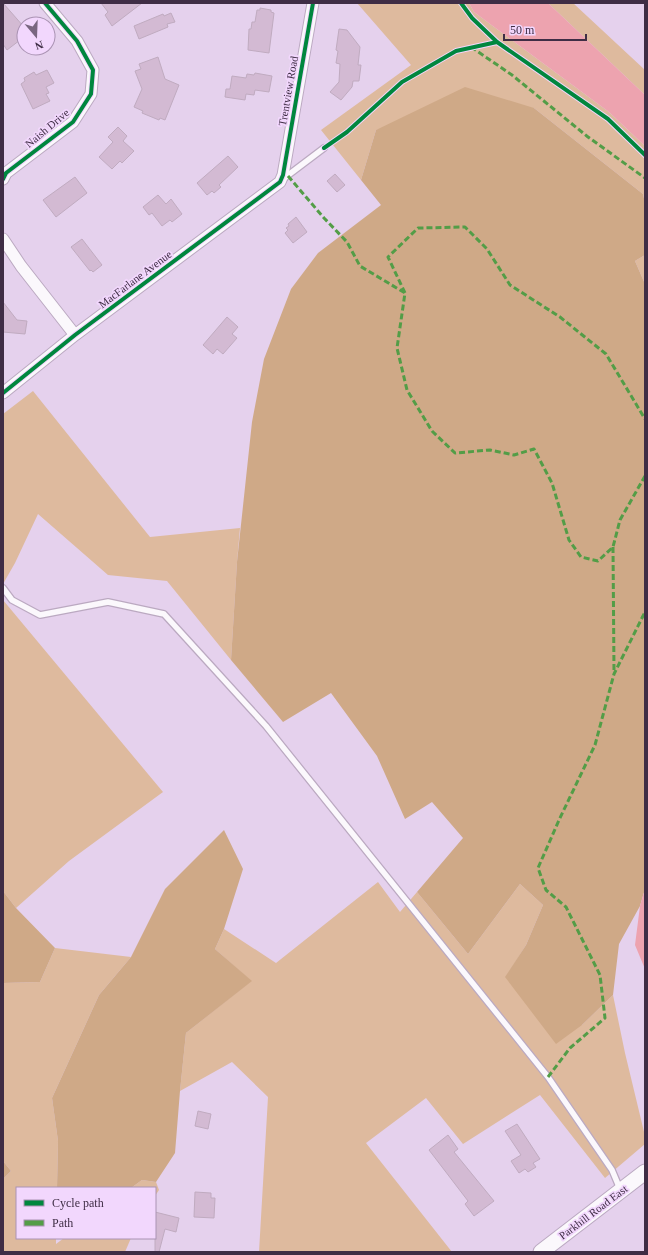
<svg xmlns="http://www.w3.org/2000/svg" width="648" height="1255" font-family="'Times New Roman',serif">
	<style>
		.green { fill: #deba9e }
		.forest { fill: #cfa987 }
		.water { fill: #eda3af }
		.building { fill: #d3bad3; stroke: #c0abc0 }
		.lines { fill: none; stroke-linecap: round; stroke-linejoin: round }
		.service-casing { stroke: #bba9c1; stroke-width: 8 }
		.minor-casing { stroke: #bba9c1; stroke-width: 13 }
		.secondary-casing { stroke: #bba9c1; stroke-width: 17 }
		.service { stroke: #fbf8fc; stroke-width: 5.5 }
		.minor { stroke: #fbf8fc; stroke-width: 11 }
		.secondary { stroke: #fbf8fc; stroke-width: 15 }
		.quiet { stroke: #539d47; stroke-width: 3; stroke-dasharray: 6 3; stroke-linecap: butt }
		.cycleway-casing { stroke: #f2d7fd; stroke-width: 6 }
		.cycleway { stroke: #00873e; stroke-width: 4 }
		.labels { text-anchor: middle; stroke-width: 3.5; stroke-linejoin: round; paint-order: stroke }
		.street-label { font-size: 11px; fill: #3f2d45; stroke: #f2d7fd }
	</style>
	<rect width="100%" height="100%" fill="#e5d1ed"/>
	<!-- green -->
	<path class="green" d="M 357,3 L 469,3 L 474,12 L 609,112 L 645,146 L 645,203 L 643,194 L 534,108 L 376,130 L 361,180 L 321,130 L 411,65 Z
		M 548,3 L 573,3 L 645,70 L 645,95 Z
		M 645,255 L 645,284 L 635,261 Z
		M 33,391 L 150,537 L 240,528 L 237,562 L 231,660 L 167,581 L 108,575 L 38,514 L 15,563 L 3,584 L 3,414 Z
		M 3,600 L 163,792 L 69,861 L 16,908 L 3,891 Z
		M 378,882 L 400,912 L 417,892 L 468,954 L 520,884 L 543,905 L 526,945 L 506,977 L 582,1025 L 613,995 L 625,1053 L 645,1136 L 645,1144 L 605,1178 L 540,1095 L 463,1144 L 426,1098 L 366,1143 L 452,1252 L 259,1252 L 268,1097 L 232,1062 L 180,1091 L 186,1033 L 251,981 L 215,949 L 224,929 L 276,963 Z
		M 55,948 L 131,957 L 99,995 L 52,1098 L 58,1141 L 57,1188 L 17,1188 L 17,1238 L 56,1238 L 56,1244 L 64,1238 L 131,1238 L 125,1252 L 3,1252 L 3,1179 L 11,1171 L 3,1161 L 3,983 L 40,982 Z
		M 142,1180 L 156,1182 L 159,1190 L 155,1196 L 155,1188 L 131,1188 Z"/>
	<!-- forest -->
	<path class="forest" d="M 465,87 L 534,108 L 643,194 L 645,203 L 645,255 L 635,261 L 645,284 L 645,889 L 640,906 L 619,944 L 613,995 L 582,1025 L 556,1044 L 505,977 L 526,945 L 543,905 L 520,884 L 468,954 L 417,892 L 463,838 L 432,802 L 405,819 L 377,756 L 331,693 L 283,722 L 231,660 L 237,562 L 252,422 L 264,359 L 291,289 L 318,253 L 381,205 L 361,180 L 376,130 Z
		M 224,830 L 243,869 L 224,929 L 215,949 L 252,981 L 186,1033 L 180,1091 L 175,1153 L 156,1182 L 142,1180 L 131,1188 L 57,1188 L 58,1141 L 52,1098 L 99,995 L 131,957 L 165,889 Z
		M 3,891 L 16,908 L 55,948 L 40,982 L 3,983 Z
		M 3,1161 L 11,1171 L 3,1179 Z"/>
	<!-- water -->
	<path class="water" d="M 469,3 L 548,3 L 645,95 L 645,146 L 609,112 L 474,12 Z
		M 645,889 L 645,969 L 635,945 L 640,906 Z"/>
	<!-- building -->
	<path class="building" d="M 3,3 L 24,27 L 24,37 L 7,50 L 3,44 Z
		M 101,3 L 142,3 L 112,26 L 105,15 L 108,12 Z
		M 260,8 L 271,10 L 271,12 L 274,13 L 269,53 L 248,50 L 249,29 L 251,29 L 252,22 L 255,22 L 257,10 L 260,10 Z
		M 171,13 L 175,22 L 167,24 L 168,27 L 139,39 L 134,26 L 163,14 L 164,16 Z
		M 339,29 L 347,30 L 360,47 L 358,65 L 361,65 L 359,81 L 353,81 L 352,87 L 341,100 L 330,92 L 339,82 L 340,64 L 336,63 L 338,51 L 336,50 Z
		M 158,57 L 165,79 L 179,85 L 165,120 L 160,118 L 159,120 L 142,113 L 143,111 L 134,107 L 142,89 L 135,71 L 141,69 L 139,64 Z
		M 47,70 L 54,83 L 46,87 L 49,93 L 46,94 L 50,101 L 33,109 L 21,84 L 25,81 L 24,78 L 34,72 L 36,75 Z
		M 255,73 L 272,76 L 269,92 L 255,90 L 254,95 L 246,94 L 245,100 L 225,97 L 226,89 L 230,89 L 232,76 L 246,78 L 247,74 L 254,75 Z
		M 118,127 L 127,136 L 123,141 L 134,151 L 122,163 L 120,161 L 112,169 L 99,157 L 113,142 L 108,137 Z
		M 228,156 L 238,167 L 219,185 L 221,187 L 214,193 L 212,191 L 207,195 L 197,183 Z
		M 335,174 L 345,185 L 337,192 L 327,181 Z
		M 75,177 L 87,193 L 56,217 L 43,200 Z
		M 158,195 L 166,204 L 171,199 L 182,214 L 172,222 L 170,220 L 162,226 L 152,213 L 149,215 L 143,207 Z
		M 296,217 L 307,232 L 293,243 L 285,233 L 288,230 L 286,228 L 289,226 L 288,224 Z
		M 82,239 L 102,265 L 93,272 L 91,270 L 90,271 L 71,247 Z
		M 3,302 L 17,320 L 27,321 L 25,334 L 3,332 Z
		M 227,317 L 238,327 L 232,334 L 237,338 L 223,354 L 217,349 L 213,354 L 203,345 Z
		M 198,1111 L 211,1114 L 208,1129 L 195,1126 Z
		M 517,1124 L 540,1159 L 533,1163 L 536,1167 L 528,1172 L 525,1169 L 519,1173 L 511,1161 L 521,1155 L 505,1131 Z
		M 448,1135 L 458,1149 L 454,1152 L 494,1201 L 474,1216 L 465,1204 L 468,1201 L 429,1150 Z
		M 195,1192 L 211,1193 L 211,1198 L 215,1198 L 214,1218 L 194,1217 Z
		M 155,1212 L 179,1218 L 176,1232 L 165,1229 L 159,1252 L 155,1252 Z"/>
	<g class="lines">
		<defs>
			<path id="service" d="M 283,179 L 324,148
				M 3,588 L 12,600 L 40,615 L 108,602 L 164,614 L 266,726 L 548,1077 L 612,1170 L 620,1189"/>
			<path id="minor" d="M 3,179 L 6,173 L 73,122 L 91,94 L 93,70 L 77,41 L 45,3
				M 3,239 L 21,266 L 75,335
				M 3,393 L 75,335 L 280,182 L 283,175 L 313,3"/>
			<path id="secondary" d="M 541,1252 L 645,1172"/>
		</defs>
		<!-- service casing -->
		<use href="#service" class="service-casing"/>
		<!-- minor casing -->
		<use href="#minor" class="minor-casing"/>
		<!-- secondary casing -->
		<use href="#secondary" class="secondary-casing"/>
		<!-- service -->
		<use href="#service" class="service"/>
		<!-- minor -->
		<use href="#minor" class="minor"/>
		<!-- secondary -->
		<use href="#secondary" class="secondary"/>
		<!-- quiet -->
		<path class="quiet" d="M 471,47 L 512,75 L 588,137 L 645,178
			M 288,176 L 324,218 L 347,242 L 360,266 L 405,293 L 397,348 L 407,390 L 432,431 L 455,453 L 490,450 L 514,455 L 534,449 L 552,483 L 569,540 L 581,557 L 598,561 L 613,547 L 620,520 L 645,476
			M 405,293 L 388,257 L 418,228 L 465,227 L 487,249 L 510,285 L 560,317 L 606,354 L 645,419
			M 613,547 L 614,671
			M 548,1077 L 570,1048 L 605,1018 L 600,975 L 566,907 L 546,890 L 538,868 L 559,820 L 595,745 L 614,674 L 645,612"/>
		<defs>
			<path id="cycleway" d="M 461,3 L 472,18 L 497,42 L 608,119 L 645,155
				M 324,148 L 347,132 L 402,82 L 456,51 L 497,42
				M 3,179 L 6,173 L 73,122 L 91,94 L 93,70 L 77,41 L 45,3
				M 3,393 L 75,335 L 280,182 L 283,175 L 313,3"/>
		</defs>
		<!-- cycleway casing -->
		<use href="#cycleway" class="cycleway-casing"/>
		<!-- cycleway -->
		<use href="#cycleway" class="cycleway"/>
	</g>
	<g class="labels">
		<!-- street labels -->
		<g class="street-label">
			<text transform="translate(288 91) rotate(-80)" y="4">Trentview Road</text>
			<text transform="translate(47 128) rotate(-40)" y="4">Naish Drive</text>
			<text transform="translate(135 279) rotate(-37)" y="4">MacFarlane Avenue</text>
			<text transform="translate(593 1212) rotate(-37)" y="4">Parkhill Road East</text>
		</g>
	</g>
	<!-- border -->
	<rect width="648" height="1255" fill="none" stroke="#3f2d45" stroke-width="8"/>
	<!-- legend -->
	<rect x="16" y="1187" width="140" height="52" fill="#f2d7fd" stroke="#aa93b3"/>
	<rect x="24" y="1200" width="20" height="6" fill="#00873e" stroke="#aa93b3"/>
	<text x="52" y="1207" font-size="12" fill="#3f2d45">Cycle path</text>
	<rect x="24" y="1220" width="20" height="6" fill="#539d47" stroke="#aa93b3"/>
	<text x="52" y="1227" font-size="12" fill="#3f2d45">Path</text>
	<!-- north arrow -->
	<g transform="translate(36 36) rotate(161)"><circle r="19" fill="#f2d7fd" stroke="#aa93b3"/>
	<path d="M0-3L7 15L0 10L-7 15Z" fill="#796680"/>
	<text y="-6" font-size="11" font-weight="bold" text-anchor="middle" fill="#3f2d45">N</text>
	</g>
	<!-- scale -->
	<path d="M504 34v6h82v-6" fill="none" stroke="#3f2d45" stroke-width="2"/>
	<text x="510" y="34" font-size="12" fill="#3f2d45" stroke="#f2d7fd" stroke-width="3" paint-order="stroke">50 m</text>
</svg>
